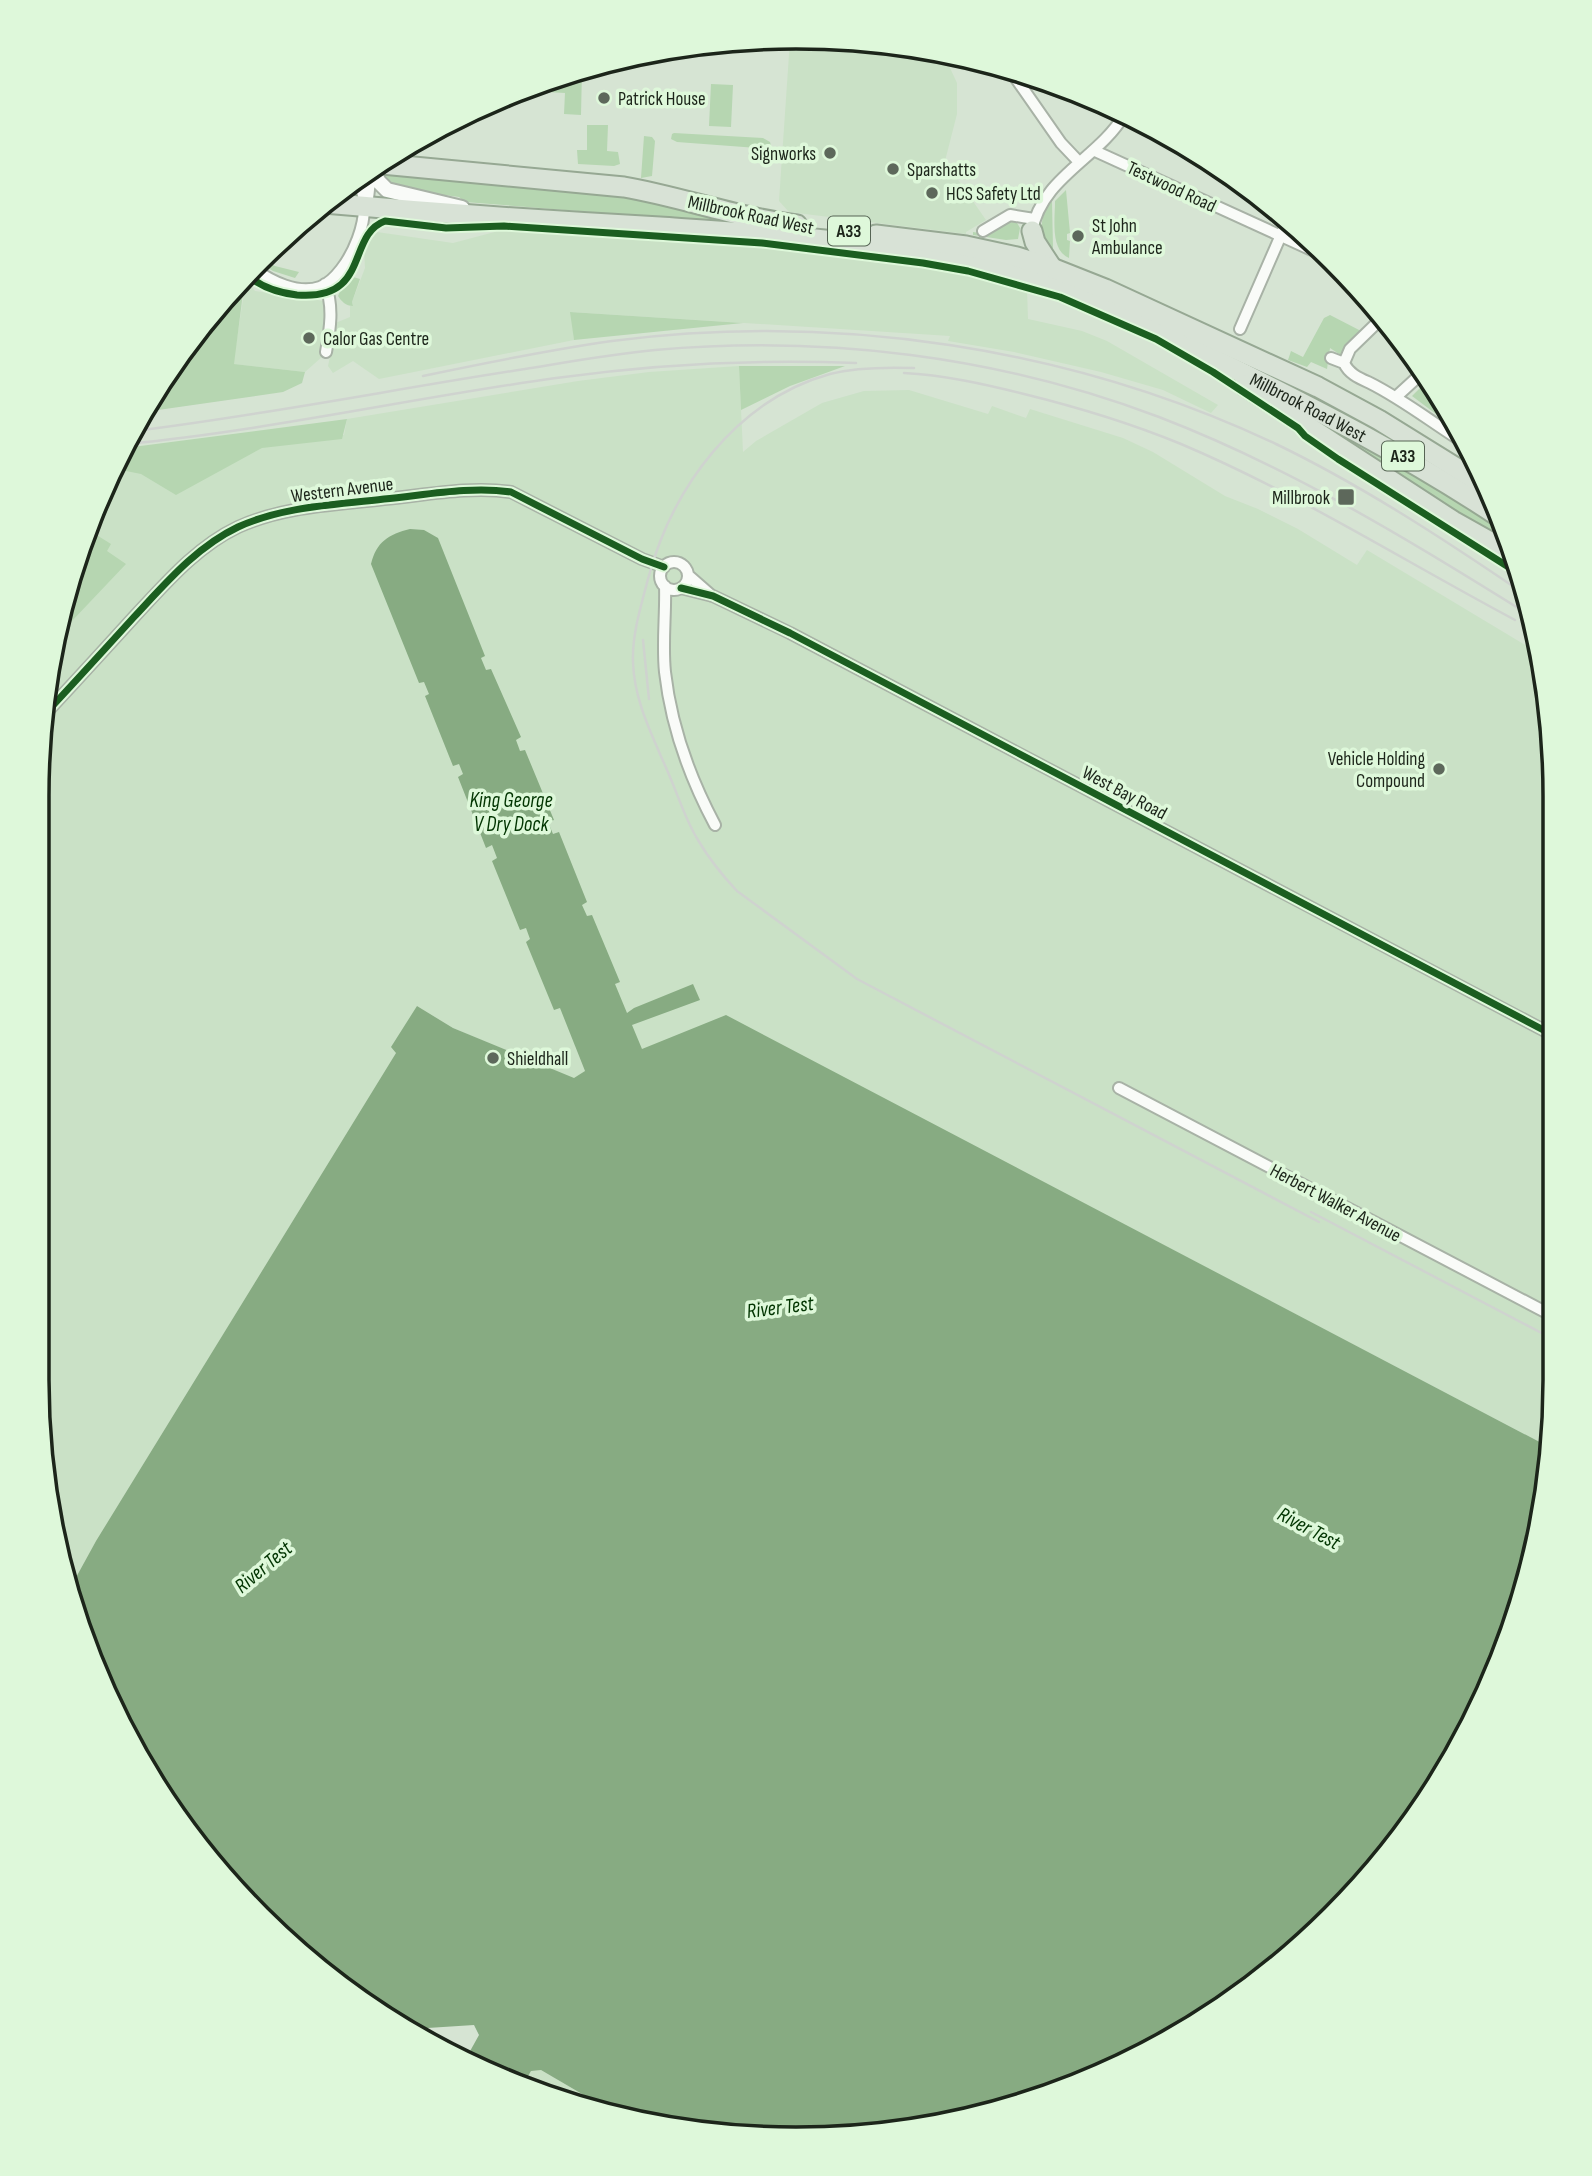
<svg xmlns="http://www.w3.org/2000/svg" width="1592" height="2176" font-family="'Sofia Sans Condensed',sans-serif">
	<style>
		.built { fill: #cae1c6 }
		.green { fill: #b6d6b1 }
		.water { fill: #87ab82 }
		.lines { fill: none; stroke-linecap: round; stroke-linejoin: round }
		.minor-casing { stroke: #a8b2a6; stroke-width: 14 }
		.tertiary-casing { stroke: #a8b2a6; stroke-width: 18 }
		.trunk-casing { stroke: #96a893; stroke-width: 23 }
		.minor { stroke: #f9fbf8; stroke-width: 10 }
		.tertiary { stroke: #f9fbf8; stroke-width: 14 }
		.trunk { stroke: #d8e2d6; stroke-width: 19 }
		.rail { stroke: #cfd3cf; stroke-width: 2.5 }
		.cycleway-casing { stroke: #def8da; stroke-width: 11 }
		.cycleway { stroke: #1b5e20; stroke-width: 7 }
		.poi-dot { fill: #5d685b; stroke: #def8da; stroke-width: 2.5 }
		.labels { text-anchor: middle; stroke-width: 7; stroke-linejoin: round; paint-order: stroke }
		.shield { fill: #def8da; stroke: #566454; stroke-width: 2 }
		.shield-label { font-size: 18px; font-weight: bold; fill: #1c251a }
		.poi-label { font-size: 19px; fill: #1c251a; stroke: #def8da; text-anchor: start }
		.street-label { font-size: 19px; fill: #1c251a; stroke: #def8da }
		.water-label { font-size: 21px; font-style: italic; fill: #013400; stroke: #def8da }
		.rim { fill: none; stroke: #1c251a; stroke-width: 3.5 }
	</style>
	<rect width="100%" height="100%" fill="#d6e4d3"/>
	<!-- built -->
	<path class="built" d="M 790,40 L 895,43 L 944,55 L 957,83 L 957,114 L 945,161 L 986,220 L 966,232 L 966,234 L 789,212 L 779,201 Z
		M 506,229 L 768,246 L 849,256 L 877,263 L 896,261 L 968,273 L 1027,289 L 1028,319 L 1082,331 L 1107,341 L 1218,405 L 1211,413 L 1163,390 L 1101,372 L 1014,352 L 948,341 L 950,336 L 571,312 L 574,340 L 379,379 L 353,361 L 333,373 L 328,366 L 331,352 L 333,324 L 350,317 L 350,306 L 353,306 L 352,302 L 365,268 L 364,249 L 377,232 L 453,243 Z
		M 246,280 L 255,291 L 324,301 L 328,306 L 323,356 L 305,372 L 233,364 Z
		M 739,366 L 743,452 L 756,441 L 822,403 L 864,391 L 909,390 L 988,414 L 992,406 L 1026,418 L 1030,409 L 1123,438 L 1153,452 L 1225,496 L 1258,509 L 1298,529 L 1357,565 L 1367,550 L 1537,652 L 1549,697 L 1554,1430 L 1551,1448 L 726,1016 L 642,1050 L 575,1046 L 585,1071 L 574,1079 L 453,1028 L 417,1006 L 396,1053 L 96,1541 L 68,1592 L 63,1577 L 37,1380 L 38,747 L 63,600 L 95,505 L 118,462 L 295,436 L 344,435 L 347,419 L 578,381 L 649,372 Z
		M 541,2070 L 616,2114 L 524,2083 L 531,2071 Z"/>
	<!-- green -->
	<path class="green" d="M 585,68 L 582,70 L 581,115 L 564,114 L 565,93 L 547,92 L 548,82 Z
		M 711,84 L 733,85 L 731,127 L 709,126 Z
		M 587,125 L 608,125 L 607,151 L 618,152 L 620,164 L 614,166 L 578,164 L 577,150 L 587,150 Z
		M 674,133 L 763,138 L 770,142 L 772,149 L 677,142 L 671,139 L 672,134 Z
		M 644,136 L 652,137 L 655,141 L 652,176 L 641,178 Z
		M 385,171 L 624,193 L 732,218 L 731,223 L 465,202 L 459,197 L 445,195 L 438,197 L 394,189 L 383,179 Z
		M 1066,190 L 1070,233 L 1067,234 L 1067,240 L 1070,241 L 1069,258 C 1050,250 1055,219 1055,201 Z
		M 1052,201 L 1053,248 L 1049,249 C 1040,231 1038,219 1052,201 Z
		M 1009,220 L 1016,221 L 1020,228 L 1018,239 L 1006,240 L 973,235 L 973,232 L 986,234 Z
		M 263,260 L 275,266 L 299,272 L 295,278 L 273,271 L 260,263 Z
		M 245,277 L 234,364 L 305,372 L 302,383 L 283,392 L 144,412 C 171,363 204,315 245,277 Z
		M 353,277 L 360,279 L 352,302 L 353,306 C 346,306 341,301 338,296 L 344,283 Z
		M 570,312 L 743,323 L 574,340 Z
		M 1330,315 L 1361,331 L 1342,356 L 1330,348 L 1327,369 L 1311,362 L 1307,367 L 1288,360 L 1291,351 L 1303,357 L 1324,318 Z
		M 739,366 L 845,366 L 790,386 L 741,410 Z
		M 1426,382 L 1452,426 L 1412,396 Z
		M 1253,383 L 1431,481 L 1504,530 L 1508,543 L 1499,540 Z
		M 347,419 L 342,439 L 262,448 L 176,495 L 141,474 L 116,469 L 107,482 L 125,448 Z
		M 87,529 L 111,544 L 107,551 L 126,564 L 71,622 L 67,602 L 64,597 Z"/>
	<!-- water -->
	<path class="water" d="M 410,529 L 424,530 L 438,538 L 485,656 L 481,658 L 486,670 L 491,669 L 521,737 L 516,740 L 520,751 L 525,750 L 554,820 L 548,822 L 553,834 L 559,832 L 587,902 L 582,905 L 587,916 L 592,915 L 620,982 L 615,984 L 627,1013 L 634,1008 L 693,984 L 700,1000 L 632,1025 L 642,1049 L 726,1015 L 1551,1448 L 1529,1577 L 1477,1716 L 1367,1880 L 1259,1982 L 1087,2081 L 895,2133 L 796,2139 L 648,2125 L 611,2111 L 541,2070 L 531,2071 L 524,2083 L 464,2062 L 479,2035 L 474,2025 L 412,2029 L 295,1951 L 164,1801 L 95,1671 L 68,1592 L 96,1541 L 396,1053 L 391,1047 L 417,1006 L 453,1028 L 574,1078 L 585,1071 L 560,1008 L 554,1010 L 526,942 L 530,939 L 526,928 L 520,930 L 492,861 L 497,858 L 492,845 L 486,848 L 458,777 L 463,774 L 459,764 L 453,766 L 425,696 L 429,694 L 424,682 L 419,683 L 371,564 C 376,542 389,534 410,529 Z"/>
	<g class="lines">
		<defs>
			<path id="minor" d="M 1010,70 L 1061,143 L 1079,162
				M 1095,151 L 1325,256
				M 983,231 L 1010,215 L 1034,219
				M 1032,231 C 1041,178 1099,158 1124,115
				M 254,269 C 271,281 298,295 320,287 C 349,276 380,205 355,180
				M 325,284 C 334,306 330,330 326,352
				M 1240,329 L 1288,219
				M 1331,358 L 1344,363 C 1349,374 1359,378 1370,383 C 1402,399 1430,421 1460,440
				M 1344,363 L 1350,349 L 1383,317
				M 1397,396 L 1421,374
				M660 576a14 14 0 1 1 28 0a14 14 0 1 1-28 0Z
				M 688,575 L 712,596
				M 665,586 C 666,614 662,643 665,672 C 671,725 690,778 715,825
				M 681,588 L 713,596 L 790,633 L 1551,1034
				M 44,715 C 74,683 104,650 134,617 C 165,584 196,547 238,527 C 284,506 335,505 384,499 C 426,495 470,486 511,492 L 642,559 L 664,567
				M 1119,1088 L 1553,1316"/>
			<path id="tertiary" d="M 372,170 L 379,182 L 387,190 L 462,208
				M 365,207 L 369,172"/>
			<g id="trunk">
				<path d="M 382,164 L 624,187 C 682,197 738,218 797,225"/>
				<path id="s1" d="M 324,203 C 436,213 548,221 660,227 C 777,235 904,242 1017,275 C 1085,295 1149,327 1212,358 C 1312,407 1408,456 1501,518"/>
				<path d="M 1032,231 L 1035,242 L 1052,268"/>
				<path d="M 876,235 L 966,246 L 1017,257 L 1052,268 L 1105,289 L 1318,387 L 1379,420 L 1487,487"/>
				<path d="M 1244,385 L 1453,521 L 1510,553"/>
			</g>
		</defs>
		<!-- minor casing -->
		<use href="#minor" class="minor-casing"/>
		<!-- tertiary casing -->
		<use href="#tertiary" class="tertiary-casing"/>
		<!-- trunk casing -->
		<use href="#trunk" class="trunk-casing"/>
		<!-- minor -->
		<use href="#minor" class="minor"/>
		<!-- tertiary -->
		<use href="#tertiary" class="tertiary"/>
		<!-- trunk -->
		<use href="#trunk" class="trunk"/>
		<!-- rail -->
		<path class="rail" d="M 914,368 C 886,367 857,367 830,374 C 736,400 672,488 648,579 C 641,606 632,634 633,662 C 634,703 655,741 670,777 C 679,798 686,821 698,840 C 709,859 722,875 737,891 L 857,979 L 1319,1222
			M 904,373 C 944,375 984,384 1024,394 C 1077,407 1130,423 1181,444 C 1297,493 1404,561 1515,620
			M 423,376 C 485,363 548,350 612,341 C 836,312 1071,347 1276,444 C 1361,485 1442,538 1520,591
			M 134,431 C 265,415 395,389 525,369 C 568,362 612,354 655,350 C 826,335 998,356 1159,417 C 1289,467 1408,539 1526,613
			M 127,444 C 271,430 412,398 556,378 C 656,364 755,359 856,363
			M 643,640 L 649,699
			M 1311,1212 L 1553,1339"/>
		<defs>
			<path id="cycleway" d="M 247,275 C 261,287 279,293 297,295 C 371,301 346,235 385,221 L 446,228 L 504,226 L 762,243 L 923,263 L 968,271 L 1060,297 L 1156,339 L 1213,372 L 1298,428 L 1305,436 L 1338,459 L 1507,566 L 1514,569
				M 681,588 L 713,596 L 790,633 L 1551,1034
				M 44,715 C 74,683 104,650 134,617 C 165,584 196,547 238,527 C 284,506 335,505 384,499 C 426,495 470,486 511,492 L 642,559 L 664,567"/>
		</defs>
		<!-- cycleway casing -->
		<use href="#cycleway" class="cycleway-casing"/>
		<!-- cycleway -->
		<use href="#cycleway" class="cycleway"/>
	</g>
	<!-- markers -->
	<g class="poi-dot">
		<circle cx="604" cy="98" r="7"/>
		<circle cx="830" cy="153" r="7"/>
		<circle cx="893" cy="169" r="7"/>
		<circle cx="932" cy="193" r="7"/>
		<circle cx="1078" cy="236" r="7"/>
		<circle cx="309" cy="338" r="7"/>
		<rect x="1337" y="488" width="18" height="18" rx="3.5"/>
		<circle cx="1439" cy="769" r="7"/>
		<circle cx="493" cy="1058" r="7"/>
	</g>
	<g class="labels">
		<!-- shield labels -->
		<g class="shield">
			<rect x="828" y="216.5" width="42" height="29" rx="5"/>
			<rect x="1382" y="441.5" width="42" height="29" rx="5"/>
		</g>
		<g class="shield-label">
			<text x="849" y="237">A33</text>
			<text x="1403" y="462">A33</text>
		</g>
		<!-- poi labels -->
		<g class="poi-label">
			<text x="618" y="105">Patrick House</text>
			<text x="816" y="160" text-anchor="end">Signworks</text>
			<text x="907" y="176">Sparshatts</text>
			<text x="946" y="200">HCS Safety Ltd</text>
			<text x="1092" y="232">St John<tspan x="1092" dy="22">Ambulance</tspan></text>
			<text x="323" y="345">Calor Gas Centre</text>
			<text x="1330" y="504" text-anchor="end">Millbrook</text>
			<text x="1425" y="765" text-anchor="end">Vehicle Holding<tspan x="1425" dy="22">Compound</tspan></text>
			<text x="507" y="1065">Shieldhall</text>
		</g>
		<!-- street labels -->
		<g class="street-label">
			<text transform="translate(1172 186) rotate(25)" y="7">Testwood Road</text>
			<text transform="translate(751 214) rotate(12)" y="7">Millbrook Road West</text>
			<text dy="7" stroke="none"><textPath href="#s1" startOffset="1018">Millbrook Road West</textPath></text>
			<text transform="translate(342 489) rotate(-7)" y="7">Western Avenue</text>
			<text transform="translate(1125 792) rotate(28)" y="7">West Bay Road</text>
			<text transform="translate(1336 1202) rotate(28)" y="7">Herbert Walker Avenue</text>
		</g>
		<!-- water labels -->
		<g class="water-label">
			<text x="511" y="807">King George<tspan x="511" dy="24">V Dry Dock</tspan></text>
			<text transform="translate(780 1307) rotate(-7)" y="7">River Test</text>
			<text transform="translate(1309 1528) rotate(28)" y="7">River Test</text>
			<text transform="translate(263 1567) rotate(-40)" y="7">River Test</text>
		</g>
	</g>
	<!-- crop -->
	<path d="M0 0H1592V2176H0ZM796 49H796A747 747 0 0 1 1543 796V1380A747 747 0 0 1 796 2127H796A747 747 0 0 1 49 1380V796A747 747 0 0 1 796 49Z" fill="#def8da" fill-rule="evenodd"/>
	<path class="rim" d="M796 49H796A747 747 0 0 1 1543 796V1380A747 747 0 0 1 796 2127H796A747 747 0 0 1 49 1380V796A747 747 0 0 1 796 49Z"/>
</svg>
